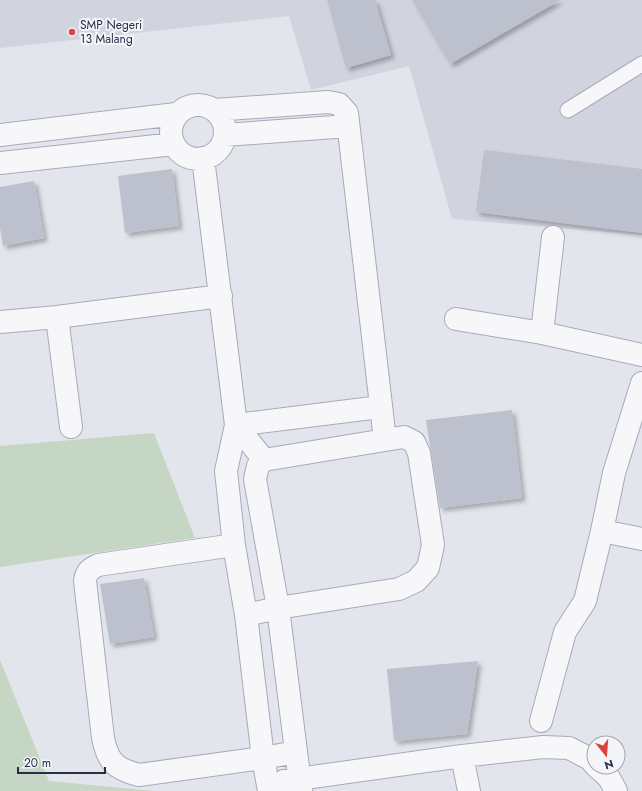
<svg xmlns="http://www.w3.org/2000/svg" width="642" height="791" font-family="Jost,sans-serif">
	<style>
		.built { fill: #d1d4df }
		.green { fill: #c5d7c4 }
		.building { fill: #bdc0cd; filter: url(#shadow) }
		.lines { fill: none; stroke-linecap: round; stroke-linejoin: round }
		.lane-casing { stroke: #a7aab8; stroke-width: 17 }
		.street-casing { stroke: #a7aab8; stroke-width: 24 }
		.lane { stroke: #f7f7fa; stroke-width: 15 }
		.street { stroke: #f7f7fa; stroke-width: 22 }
		.poi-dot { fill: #db453f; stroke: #f4f5f9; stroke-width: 1.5 }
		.labels { text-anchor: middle; stroke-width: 4; stroke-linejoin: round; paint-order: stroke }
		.poi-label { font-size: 12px; fill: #292e47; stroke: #f4f5f9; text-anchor: start }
	</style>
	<defs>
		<filter id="shadow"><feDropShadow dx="3.5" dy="3.5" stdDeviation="2" flood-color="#0004"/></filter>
	</defs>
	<rect width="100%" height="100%" fill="#e3e5ed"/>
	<!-- built -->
	<path class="built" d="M 0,0 L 642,0 L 642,235 L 452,219 L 409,66 L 311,90 L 289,16 L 0,48 Z"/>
	<!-- green -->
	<path class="green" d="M 154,433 L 195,538 L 0,567 L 0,446 Z
		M 0,660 L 49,781 L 154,791 L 0,791 Z"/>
	<!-- building -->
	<path class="building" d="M 327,0 L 375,0 L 391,55 L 346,68 Z
		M 412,0 L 560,0 L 450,64 Z
		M 484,150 L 642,169 L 642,233 L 476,212 Z
		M 172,169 L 179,226 L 125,233 L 118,176 Z
		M 34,181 L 44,238 L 3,246 L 0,228 L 0,187 Z
		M 512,410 L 522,498 L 440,508 L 426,420 Z
		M 144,578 L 154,637 L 110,644 L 100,584 Z
		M 478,661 L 467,734 L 394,741 L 387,669 Z"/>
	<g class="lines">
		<defs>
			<path id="lane" d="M 568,110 L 642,64"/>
			<path id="street" d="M171 132a27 27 0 1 1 54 0a27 27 0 1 1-54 0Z
				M 214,110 L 328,102 L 339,104 L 347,113 L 385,440 L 404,437 L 414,442 L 419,453 L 433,545 L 428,568 L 416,581 L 399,589 L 278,608 L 246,615
				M 0,135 L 176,114
				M 225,135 L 348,126
				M 203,158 L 236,425 L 264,460
				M 0,163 L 174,144
				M 57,317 L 71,427
				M 456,319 L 542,333 L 642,355
				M 0,322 L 57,317 L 221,296
				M 542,333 L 553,237
				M 602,531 L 642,539
				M 234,545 L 98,565 C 90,569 86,572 85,581 L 103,738 C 108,762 115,769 139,775 L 263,758 L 296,752
				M 541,721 L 565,632 L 585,601 L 602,531 L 614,473 L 642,383
				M 462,756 L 469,791
				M 597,767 L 609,778 L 616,791
				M 284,781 L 462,756 L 543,747 L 569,748 L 590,759 L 594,764
				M 269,791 L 263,758 L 246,615 L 234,545 L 226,471 L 236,425 L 380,407
				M 301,791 L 278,608 L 255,479 L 258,466 L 264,460 L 385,440"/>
		</defs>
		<!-- lane casing -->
		<use href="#lane" class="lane-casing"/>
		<!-- street casing -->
		<use href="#street" class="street-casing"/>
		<!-- lane -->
		<use href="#lane" class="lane"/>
		<!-- street -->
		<use href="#street" class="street"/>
	</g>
	<!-- markers -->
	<circle class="poi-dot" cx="72" cy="32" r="4"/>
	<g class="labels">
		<!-- poi labels -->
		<g class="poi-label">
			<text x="80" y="29">SMP Negeri<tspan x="80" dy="14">13 Malang</tspan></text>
		</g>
	</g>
	<!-- north arrow -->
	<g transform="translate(606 755) rotate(163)"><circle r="19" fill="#f4f5f9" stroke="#a3a5b2"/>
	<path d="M0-3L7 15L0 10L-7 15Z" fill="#db453f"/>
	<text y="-6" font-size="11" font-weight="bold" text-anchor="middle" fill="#292e47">N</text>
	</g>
	<!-- scale -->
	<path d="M18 767v6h87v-6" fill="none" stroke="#292e47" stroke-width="2"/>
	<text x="24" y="767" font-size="12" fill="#292e47" stroke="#f4f5f9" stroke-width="3" paint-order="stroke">20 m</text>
</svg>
